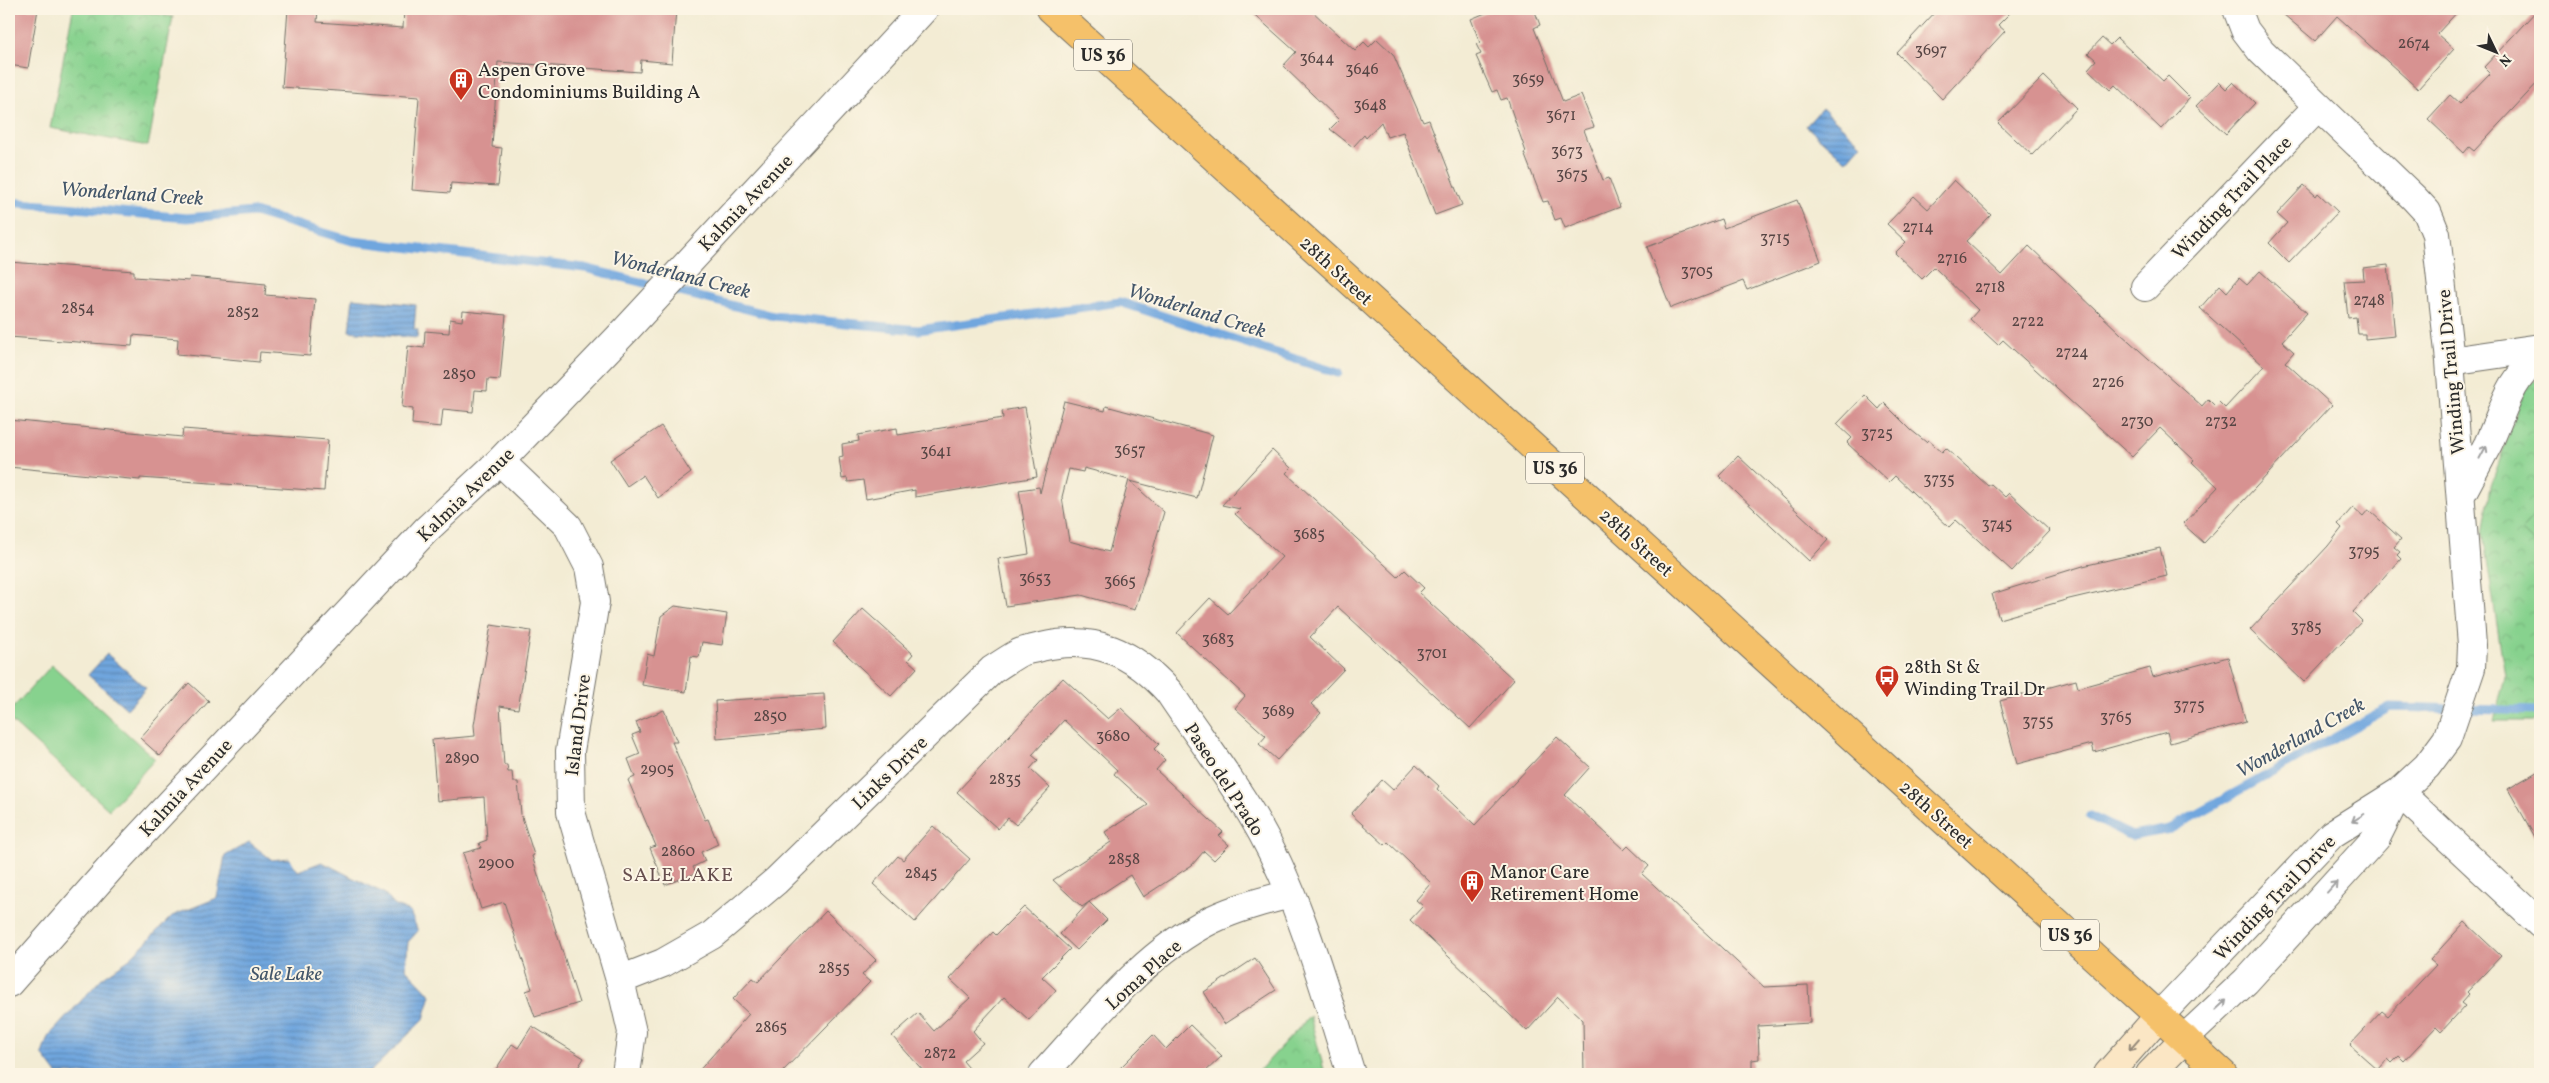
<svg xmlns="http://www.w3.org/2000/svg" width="2549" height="1083" font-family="Vollkorn,serif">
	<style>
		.park { fill: url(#park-crowns); stroke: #597e5c }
		.pitch { fill: #87d28e; stroke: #597e5c }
		.water { fill: url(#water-rules); stroke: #4e6884 }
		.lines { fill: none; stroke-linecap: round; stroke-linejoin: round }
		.stream { stroke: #70a6de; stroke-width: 9 }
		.building { fill: #d79291; fill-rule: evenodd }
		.street-casing { stroke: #716f66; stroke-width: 30 }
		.secondary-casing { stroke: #716f66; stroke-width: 30 }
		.highway-casing { stroke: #716f66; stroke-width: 30 }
		.street { stroke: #fff; stroke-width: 28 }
		.secondary { stroke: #fbe6c4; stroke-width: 28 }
		.highway { stroke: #f5c16b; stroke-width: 28 }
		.oneway { stroke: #a0a0a0 }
		.oneway2 { stroke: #938878 }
		.labels { text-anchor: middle; stroke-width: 4; stroke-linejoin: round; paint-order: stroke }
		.number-label { font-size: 16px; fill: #564544 }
		.shield { fill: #fcf5e5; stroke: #6a6863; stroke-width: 1 }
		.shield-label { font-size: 18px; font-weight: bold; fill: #2b2b2b }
		.poi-label { font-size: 19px; fill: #2b2b2b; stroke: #fcf5e5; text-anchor: start }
		.street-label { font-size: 19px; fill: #2b2b2b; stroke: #fcf5e5 }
		.water-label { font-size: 20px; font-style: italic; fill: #43566a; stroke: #fcf5e5 }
		.neighbourhood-label { font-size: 20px; letter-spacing: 1px; fill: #674f4f; stroke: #fcf5e5 }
	</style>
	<defs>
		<pattern id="park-crowns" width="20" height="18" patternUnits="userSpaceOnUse" patternTransform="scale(1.25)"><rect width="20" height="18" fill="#87d28e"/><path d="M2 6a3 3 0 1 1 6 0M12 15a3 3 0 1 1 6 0" fill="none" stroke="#75b47b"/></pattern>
		<pattern id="water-rules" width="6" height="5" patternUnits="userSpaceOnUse" patternTransform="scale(1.25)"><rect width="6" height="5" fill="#70a6de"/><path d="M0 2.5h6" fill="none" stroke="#5c87b4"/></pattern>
	</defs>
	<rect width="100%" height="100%" fill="#fcf5e5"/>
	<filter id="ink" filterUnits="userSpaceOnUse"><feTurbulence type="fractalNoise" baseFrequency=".02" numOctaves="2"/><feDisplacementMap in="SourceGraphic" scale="10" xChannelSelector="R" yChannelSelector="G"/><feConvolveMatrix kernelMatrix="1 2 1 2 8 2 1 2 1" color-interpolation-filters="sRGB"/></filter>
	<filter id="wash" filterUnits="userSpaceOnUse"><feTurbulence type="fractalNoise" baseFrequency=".0096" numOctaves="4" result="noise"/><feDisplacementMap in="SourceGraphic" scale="20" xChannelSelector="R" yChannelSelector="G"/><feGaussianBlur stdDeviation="1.12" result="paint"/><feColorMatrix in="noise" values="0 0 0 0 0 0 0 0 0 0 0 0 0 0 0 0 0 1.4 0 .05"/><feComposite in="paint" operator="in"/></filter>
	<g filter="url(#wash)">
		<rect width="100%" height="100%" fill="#f3ecd4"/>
		<!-- park -->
		<path class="park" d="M 73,9 L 129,9 L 173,17 L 148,146 L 50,128 Z
			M 2540,379 L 2540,721 L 2494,721 L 2505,677 L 2483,534 L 2491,485 L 2526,385 Z
			M 1310,1016 L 1325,1074 L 1256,1074 Z"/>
		<!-- pitch -->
		<path class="pitch" d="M 2540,509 L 2540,548 L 2521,530 Z
			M 52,665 L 155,759 L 109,810 L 9,719 L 9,712 Z"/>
		<!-- water -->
		<path class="water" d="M 1822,108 L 1861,144 L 1846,161 L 1806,126 Z
			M 353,298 L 416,305 L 414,329 L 418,330 L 417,338 L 349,331 Z
			M 107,654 L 146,688 L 127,709 L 88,675 Z
			M 249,842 L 272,860 L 289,858 L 298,871 L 322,862 L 385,894 L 394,905 L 410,912 L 418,931 L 408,942 L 406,969 L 431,995 L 424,1019 L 368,1074 L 57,1074 L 42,1054 L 48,1037 L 102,978 L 127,961 L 172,916 L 217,898 L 225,856 Z"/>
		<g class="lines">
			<!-- stream -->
			<path class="stream" d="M 9,202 L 187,218 L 254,212 L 352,241 L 585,268 L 774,316 L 918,330 L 1120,302 L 1338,373
				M 2090,816 L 2132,836 L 2170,829 L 2390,707 L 2540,711"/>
		</g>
		<g id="blocks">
			<!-- building -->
			<path class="building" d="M 9,9 L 38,9 L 28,68 L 9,65 Z
				M 288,9 L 318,9 L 317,22 L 403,28 L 404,9 L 676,9 L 672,63 L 641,60 L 640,72 L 498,62 L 492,147 L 502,148 L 498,186 L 451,183 L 450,193 L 412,190 L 419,97 L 282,87 Z
				M 1248,9 L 1310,9 L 1355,51 L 1364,42 L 1369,47 L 1377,39 L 1393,54 L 1423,122 L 1429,120 L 1462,205 L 1435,215 L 1403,132 L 1387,137 L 1381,122 L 1366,138 L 1364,135 L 1353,147 L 1330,129 L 1339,120 L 1283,66 L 1296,52 Z
				M 1495,9 L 1534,9 L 1540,25 L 1534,28 L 1563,102 L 1581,95 L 1594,127 L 1584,130 L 1603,180 L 1609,178 L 1620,207 L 1565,228 L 1561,218 L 1555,220 L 1548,201 L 1543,202 L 1524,153 L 1526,152 L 1507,98 L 1501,100 L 1497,90 L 1492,92 L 1476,56 L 1481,54 L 1476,44 L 1480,43 L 1471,19 Z
				M 1938,9 L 2014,9 L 1998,25 L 2005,31 L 1942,99 L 1897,53 Z
				M 2277,9 L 2460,9 L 2437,34 L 2454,49 L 2418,89 L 2337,16 L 2315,41 Z
				M 2538,9 L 2540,9 L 2540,80 L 2474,151 L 2469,147 L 2464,153 L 2428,119 L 2450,95 L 2460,104 L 2490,73 L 2484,67 Z
				M 2102,38 L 2110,45 L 2117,38 L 2163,81 L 2168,76 L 2190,98 L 2161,129 L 2115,85 L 2110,90 L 2088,69 L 2096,60 L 2088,53 Z
				M 2044,76 L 2077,108 L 2032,155 L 1998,123 Z
				M 2219,82 L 2226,89 L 2233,82 L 2255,103 L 2226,134 L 2196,106 Z
				M 1954,180 L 1991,215 L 1966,241 L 2002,275 L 2029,246 L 2121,334 L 2202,406 L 2208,399 L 2215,406 L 2219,402 L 2225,408 L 2264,366 L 2200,308 L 2220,285 L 2227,292 L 2239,278 L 2247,285 L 2260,271 L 2307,313 L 2282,341 L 2294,352 L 2285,362 L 2332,405 L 2204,543 L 2183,524 L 2218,487 L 2192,462 L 2194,460 L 2160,428 L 2132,457 L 2003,340 L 1998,345 L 1970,319 L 1978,310 L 1934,267 L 1922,279 L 1895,253 L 1906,242 L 1887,224 L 1914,196 L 1928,209 Z
				M 2304,185 L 2316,196 L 2318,193 L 2338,212 L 2289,263 L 2269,243 L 2287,223 L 2277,214 Z
				M 1797,200 L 1821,261 L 1747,290 L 1743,281 L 1671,308 L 1647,247 L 1721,219 L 1724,228 Z
				M 9,262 L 134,271 L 134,277 L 189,281 L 190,277 L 266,284 L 265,295 L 315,299 L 310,356 L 260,352 L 259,362 L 177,354 L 178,339 L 133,335 L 132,346 L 9,337 Z
				M 2388,265 L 2395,336 L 2365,339 L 2365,334 L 2358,334 L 2356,317 L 2348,318 L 2344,281 L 2364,280 L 2363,268 Z
				M 463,311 L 506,315 L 500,380 L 488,379 L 487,391 L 475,390 L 473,412 L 443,409 L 441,427 L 412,424 L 413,409 L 402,407 L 408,346 L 424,348 L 425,331 L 449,333 L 450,319 L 462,321 Z
				M 1865,395 L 1879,409 L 1884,403 L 1911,430 L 1926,442 L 1928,440 L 1942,452 L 1946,448 L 1988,486 L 1991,484 L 2005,497 L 2009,493 L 2050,531 L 2012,571 L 1956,520 L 1949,527 L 1895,476 L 1889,482 L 1847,443 L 1852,438 L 1837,424 Z
				M 1064,401 L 1105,411 L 1106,406 L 1213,435 L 1197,498 L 1130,481 L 1164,512 L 1135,610 L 1081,595 L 1006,606 L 998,559 L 1029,554 L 1019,490 L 1039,487 L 1040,493 ZM 1084,468 L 1129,480 L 1109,552 L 1069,541 L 1062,497 L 1069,469 L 1083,472 Z
				M 1025,407 L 1037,477 L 915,497 L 915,490 L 866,499 L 863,480 L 848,482 L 847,478 L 842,479 L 839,457 L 843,456 L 842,444 L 859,441 L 858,435 L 897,428 L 898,435 L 1003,418 L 1002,411 Z
				M 9,420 L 182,437 L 183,429 L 328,440 L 324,491 L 140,478 L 140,480 L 9,467 Z
				M 661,426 L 691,473 L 658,498 L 643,475 L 627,486 L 610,460 Z
				M 1272,450 L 1291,468 L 1286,473 L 1398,577 L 1405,570 L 1424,588 L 1419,593 L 1514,680 L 1470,728 L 1338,607 L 1310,637 L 1344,669 L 1311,704 L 1321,713 L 1277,760 L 1259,744 L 1266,736 L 1235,708 L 1245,696 L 1177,633 L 1210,598 L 1228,614 L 1282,557 L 1235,514 L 1240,509 L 1222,505 Z
				M 1738,456 L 1828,540 L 1809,561 L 1719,476 Z
				M 2353,507 L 2363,516 L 2368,510 L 2371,512 L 2401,539 L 2394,547 L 2400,552 L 2397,555 L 2401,559 L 2353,612 L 2362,621 L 2304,682 L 2250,630 L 2328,546 L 2342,528 L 2338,524 Z
				M 2160,548 L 2167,576 L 2069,599 L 1999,619 L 1992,594 L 2083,566 Z
				M 675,606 L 727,614 L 722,645 L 702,642 L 699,657 L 691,656 L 686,692 L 642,685 L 647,654 L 654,656 L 661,616 Z
				M 863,609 L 913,654 L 908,660 L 917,668 L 891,696 L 833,642 Z
				M 491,625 L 531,631 L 518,709 L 500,706 L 504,765 L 507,765 L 508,772 L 512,772 L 513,782 L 518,782 L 521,814 L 534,855 L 532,856 L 579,1003 L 535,1017 L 526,991 L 532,989 L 504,902 L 481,909 L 463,853 L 481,848 L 479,843 L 487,840 L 484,797 L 437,801 L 432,740 L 475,736 L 474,725 Z
				M 2228,657 L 2246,722 L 2170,743 L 2167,732 L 2094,752 L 2092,744 L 2017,764 L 2000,701 L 2076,680 L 2078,688 L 2150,668 L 2153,677 Z
				M 1063,678 L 1108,719 L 1121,708 L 1159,744 L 1154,749 L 1165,760 L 1156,770 L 1223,832 L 1219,836 L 1229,845 L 1214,860 L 1204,851 L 1192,865 L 1143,897 L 1130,875 L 1089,902 L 1107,920 L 1077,950 L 1060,934 L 1089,902 L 1082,907 L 1053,880 L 1111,842 L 1105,832 L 1148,805 L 1114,774 L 1117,770 L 1064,720 L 1032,755 L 1038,760 L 1030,769 L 1050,788 L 1016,825 L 1008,818 L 998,829 L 957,792 Z
				M 189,683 L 209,701 L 160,756 L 140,738 Z
				M 824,694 L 826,729 L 717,739 L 715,701 Z
				M 664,710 L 677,742 L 672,742 L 705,820 L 708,819 L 718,844 L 701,852 L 705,861 L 693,867 L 696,873 L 665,885 L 650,848 L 656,846 L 628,780 L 635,777 L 628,759 L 640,754 L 632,735 L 640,732 L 636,722 Z
				M 1557,737 L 1590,767 L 1565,795 L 1624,850 L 1628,846 L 1649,866 L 1642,874 L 1764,987 L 1808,985 L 1810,1023 L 1758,1026 L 1759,1059 L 1752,1060 L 1752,1074 L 1584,1074 L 1583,1020 L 1558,997 L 1527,1031 L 1410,920 L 1423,906 L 1416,900 L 1431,883 L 1388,842 L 1385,845 L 1351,814 L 1382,780 L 1393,790 L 1416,765 L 1439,786 L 1437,789 L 1475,825 Z
				M 2540,770 L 2540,846 L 2508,789 Z
				M 933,826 L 970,859 L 915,922 L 873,884 L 898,856 L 903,860 Z
				M 1024,907 L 1070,949 L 1042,977 L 1056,990 L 1029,1020 L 1004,997 L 973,1031 L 983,1043 L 963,1061 L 974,1074 L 926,1074 L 892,1036 L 918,1013 L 934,1031 L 970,998 L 950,979 L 993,932 L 996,935 Z
				M 826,911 L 876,960 L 862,975 L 870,982 L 780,1074 L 696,1074 L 749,1014 L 733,999 L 753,978 L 758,982 Z
				M 2465,922 L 2501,956 L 2467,992 L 2469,994 L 2461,1003 L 2465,1006 L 2441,1032 L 2436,1027 L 2404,1061 L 2399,1056 L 2392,1063 L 2388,1059 L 2378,1070 L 2350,1045 L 2382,1011 L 2388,1016 L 2436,965 L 2430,960 Z
				M 1255,958 L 1276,990 L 1224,1024 L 1204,992 Z
				M 1190,1025 L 1222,1056 L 1203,1074 L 1114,1074 L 1153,1035 L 1166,1049 Z
				M 532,1026 L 584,1058 L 574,1074 L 493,1074 L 512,1044 L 518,1048 Z"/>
		</g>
	</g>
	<g filter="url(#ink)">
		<use href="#blocks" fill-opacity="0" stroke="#716f66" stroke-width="1"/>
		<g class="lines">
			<defs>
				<path id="street" d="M 2145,287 L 2317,107
					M 2450,361 L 2540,348
					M 500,461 L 568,526 L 589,567 L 595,602 L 570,751 L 571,812 L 620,980 L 632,1032 L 626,1074
					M 2461,495 C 2470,478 2479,461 2488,444 C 2505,408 2507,383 2540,356
					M 2399,792 L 2540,924
					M 620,980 L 663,963 L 712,935 L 776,881 L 992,670 C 1001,664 1010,658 1019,653 C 1025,650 1034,649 1041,647 C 1094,634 1134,653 1169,692 C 1196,733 1227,773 1252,815 C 1299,893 1324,988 1351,1074
					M 9,983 L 121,856 L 426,530 L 500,461 L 625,331 L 924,9
					M 2159,1016 L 2332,834 L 2399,792 L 2427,766 L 2447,739 L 2471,668 L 2472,645 L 2450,361 L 2436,234 L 2427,212 L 2414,198 L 2261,51 L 2245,30 L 2237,9
					M 2185,1038 L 2246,981 L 2376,838 L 2399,792
					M 1043,1074 C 1093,1020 1143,954 1211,920 C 1236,908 1263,901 1291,894"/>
				<path id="secondary" d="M 2108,1074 L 2159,1016
					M 2150,1074 L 2185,1038"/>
				<path id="highway" d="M 1051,9 L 2223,1074"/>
			</defs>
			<!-- street casing -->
			<use href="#street" class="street-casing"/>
			<!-- secondary casing -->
			<use href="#secondary" class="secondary-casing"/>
			<!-- highway casing -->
			<use href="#highway" class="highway-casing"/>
			<!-- street -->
			<use href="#street" class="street"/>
			<!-- secondary -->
			<use href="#secondary" class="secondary"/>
			<!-- highway -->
			<use href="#highway" class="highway"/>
		</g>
		<!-- one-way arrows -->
		<defs><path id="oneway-shaft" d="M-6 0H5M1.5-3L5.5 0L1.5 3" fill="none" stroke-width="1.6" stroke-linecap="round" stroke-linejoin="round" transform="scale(1.25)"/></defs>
		<g class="oneway">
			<use href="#oneway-shaft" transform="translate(2483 452) rotate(-62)"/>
			<use href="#oneway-shaft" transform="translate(2358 818) rotate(148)"/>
			<use href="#oneway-shaft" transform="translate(2332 887) rotate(-48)"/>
			<use href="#oneway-shaft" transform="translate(2221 1005) rotate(-42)"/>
		</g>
		<use class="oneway2" href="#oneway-shaft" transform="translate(2134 1045) rotate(131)"/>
	</g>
	<!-- icons -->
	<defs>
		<symbol id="building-pin" viewBox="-11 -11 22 30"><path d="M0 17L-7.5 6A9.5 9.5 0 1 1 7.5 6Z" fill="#c8321e" stroke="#fcf5e5"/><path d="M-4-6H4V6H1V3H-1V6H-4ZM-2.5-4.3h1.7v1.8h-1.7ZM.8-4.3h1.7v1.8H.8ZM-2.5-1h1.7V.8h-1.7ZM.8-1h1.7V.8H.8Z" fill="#fff"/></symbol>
		<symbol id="bus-pin" viewBox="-11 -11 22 30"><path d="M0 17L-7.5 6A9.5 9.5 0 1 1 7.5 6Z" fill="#c8321e" stroke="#fcf5e5"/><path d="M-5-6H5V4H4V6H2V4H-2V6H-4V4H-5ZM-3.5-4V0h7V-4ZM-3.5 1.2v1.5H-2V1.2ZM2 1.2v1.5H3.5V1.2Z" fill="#fff"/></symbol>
	</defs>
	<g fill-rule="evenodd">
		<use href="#building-pin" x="447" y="66" width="28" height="38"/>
		<use href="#bus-pin" x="1873" y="663" width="28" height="38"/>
		<use href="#building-pin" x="1458" y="868" width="28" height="38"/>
	</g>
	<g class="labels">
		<!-- number labels -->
		<g class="number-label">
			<text x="2414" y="48">2674</text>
			<text x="1931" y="55">3697</text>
			<text x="1317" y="63">3644</text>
			<text x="1362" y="74">3646</text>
			<text x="1528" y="84">3659</text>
			<text x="1370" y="110">3648</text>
			<text x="1561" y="120">3671</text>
			<text x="1567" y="156">3673</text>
			<text x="1572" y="179">3675</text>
			<text x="1918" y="232">2714</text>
			<text x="1775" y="243">3715</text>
			<text x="1952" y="263">2716</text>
			<text x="1697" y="276">3705</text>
			<text x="1990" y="292">2718</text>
			<text x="2369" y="305">2748</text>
			<text x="78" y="313">2854</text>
			<text x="243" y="317">2852</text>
			<text x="2028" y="326">2722</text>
			<text x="2072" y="357">2724</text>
			<text x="459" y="379">2850</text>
			<text x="2108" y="387">2726</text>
			<text x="2137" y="426">2730</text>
			<text x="2221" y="426">2732</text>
			<text x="1877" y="438">3725</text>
			<text x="1130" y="455">3657</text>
			<text x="936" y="456">3641</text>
			<text x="1939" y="484">3735</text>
			<text x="1997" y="529">3745</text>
			<text x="1309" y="539">3685</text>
			<text x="2364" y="556">3795</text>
			<text x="1035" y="583">3653</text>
			<text x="1120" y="586">3665</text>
			<text x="2306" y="632">3785</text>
			<text x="1218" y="644">3683</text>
			<text x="1432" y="658">3701</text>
			<text x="2189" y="710">3775</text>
			<text x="1278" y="716">3689</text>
			<text x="770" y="721">2850</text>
			<text x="2116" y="722">3765</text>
			<text x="2038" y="726">3755</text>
			<text x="1113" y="741">3680</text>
			<text x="462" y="763">2890</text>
			<text x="657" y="774">2905</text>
			<text x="1005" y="784">2835</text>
			<text x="678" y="856">2860</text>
			<text x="1124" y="864">2858</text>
			<text x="496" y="868">2900</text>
			<text x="921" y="878">2845</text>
			<text x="834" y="973">2855</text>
			<text x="771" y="1032">2865</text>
			<text x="940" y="1058">2872</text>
		</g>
		<!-- shield labels -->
		<g class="shield">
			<rect x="1074" y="39.5" width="58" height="31" rx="4"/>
			<rect x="1526" y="452.5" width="58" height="31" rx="4"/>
			<rect x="2041" y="919.5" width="58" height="31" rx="4"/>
		</g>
		<g class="shield-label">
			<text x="1103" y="61">US 36</text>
			<text x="1555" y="474">US 36</text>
			<text x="2070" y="941">US 36</text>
		</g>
		<!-- poi labels -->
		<g class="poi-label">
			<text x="478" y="76">Aspen Grove<tspan x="478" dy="22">Condominiums Building A</tspan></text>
			<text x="1904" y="673">28th St &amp;<tspan x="1904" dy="22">Winding Trail Dr</tspan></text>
			<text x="1490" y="878">Manor Care<tspan x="1490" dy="22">Retirement Home</tspan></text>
		</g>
		<!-- street labels -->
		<g class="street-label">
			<text transform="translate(2231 197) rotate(-46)" y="7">Winding Trail Place</text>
			<text transform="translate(745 202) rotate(-46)" y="7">Kalmia Avenue</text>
			<text transform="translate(1337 270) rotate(43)" y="7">28th Street</text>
			<text transform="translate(2450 372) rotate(-95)" y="7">Winding Trail Drive</text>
			<text transform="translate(465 494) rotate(-44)" y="7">Kalmia Avenue</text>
			<text transform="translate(1637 542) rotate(42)" y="7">28th Street</text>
			<text transform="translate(577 725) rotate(-83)" y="7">Island Drive</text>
			<text transform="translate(889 772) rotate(-44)" y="7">Links Drive</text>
			<text transform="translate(1225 779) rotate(57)" y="7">Paseo del Prado</text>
			<text transform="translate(185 787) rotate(-47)" y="7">Kalmia Avenue</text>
			<text transform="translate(1937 814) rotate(42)" y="7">28th Street</text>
			<text transform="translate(2274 897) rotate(-46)" y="7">Winding Trail Drive</text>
			<text transform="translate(1143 974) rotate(-42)" y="7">Loma Place</text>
		</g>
		<!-- water labels -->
		<g class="water-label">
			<text transform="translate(132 193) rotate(4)" y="7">Wonderland Creek</text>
			<text transform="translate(681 274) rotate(14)" y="7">Wonderland Creek</text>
			<text transform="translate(1197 310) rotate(17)" y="7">Wonderland Creek</text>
			<text transform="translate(2300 737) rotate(-29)" y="7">Wonderland Creek</text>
			<text x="286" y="980">Sale Lake</text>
		</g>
		<!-- neighbourhood labels -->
		<g class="neighbourhood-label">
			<text x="678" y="881">SALE LAKE</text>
		</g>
	</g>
	<!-- margin -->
	<rect width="2549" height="1083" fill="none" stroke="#fcf5e5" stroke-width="30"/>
	<!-- north arrow -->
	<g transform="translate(2496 52) rotate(133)" stroke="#fcf5e5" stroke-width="4" paint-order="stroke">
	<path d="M0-4L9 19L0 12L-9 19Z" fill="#2b2b2b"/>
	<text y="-8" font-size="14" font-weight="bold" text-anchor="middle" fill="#2b2b2b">N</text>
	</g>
</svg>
